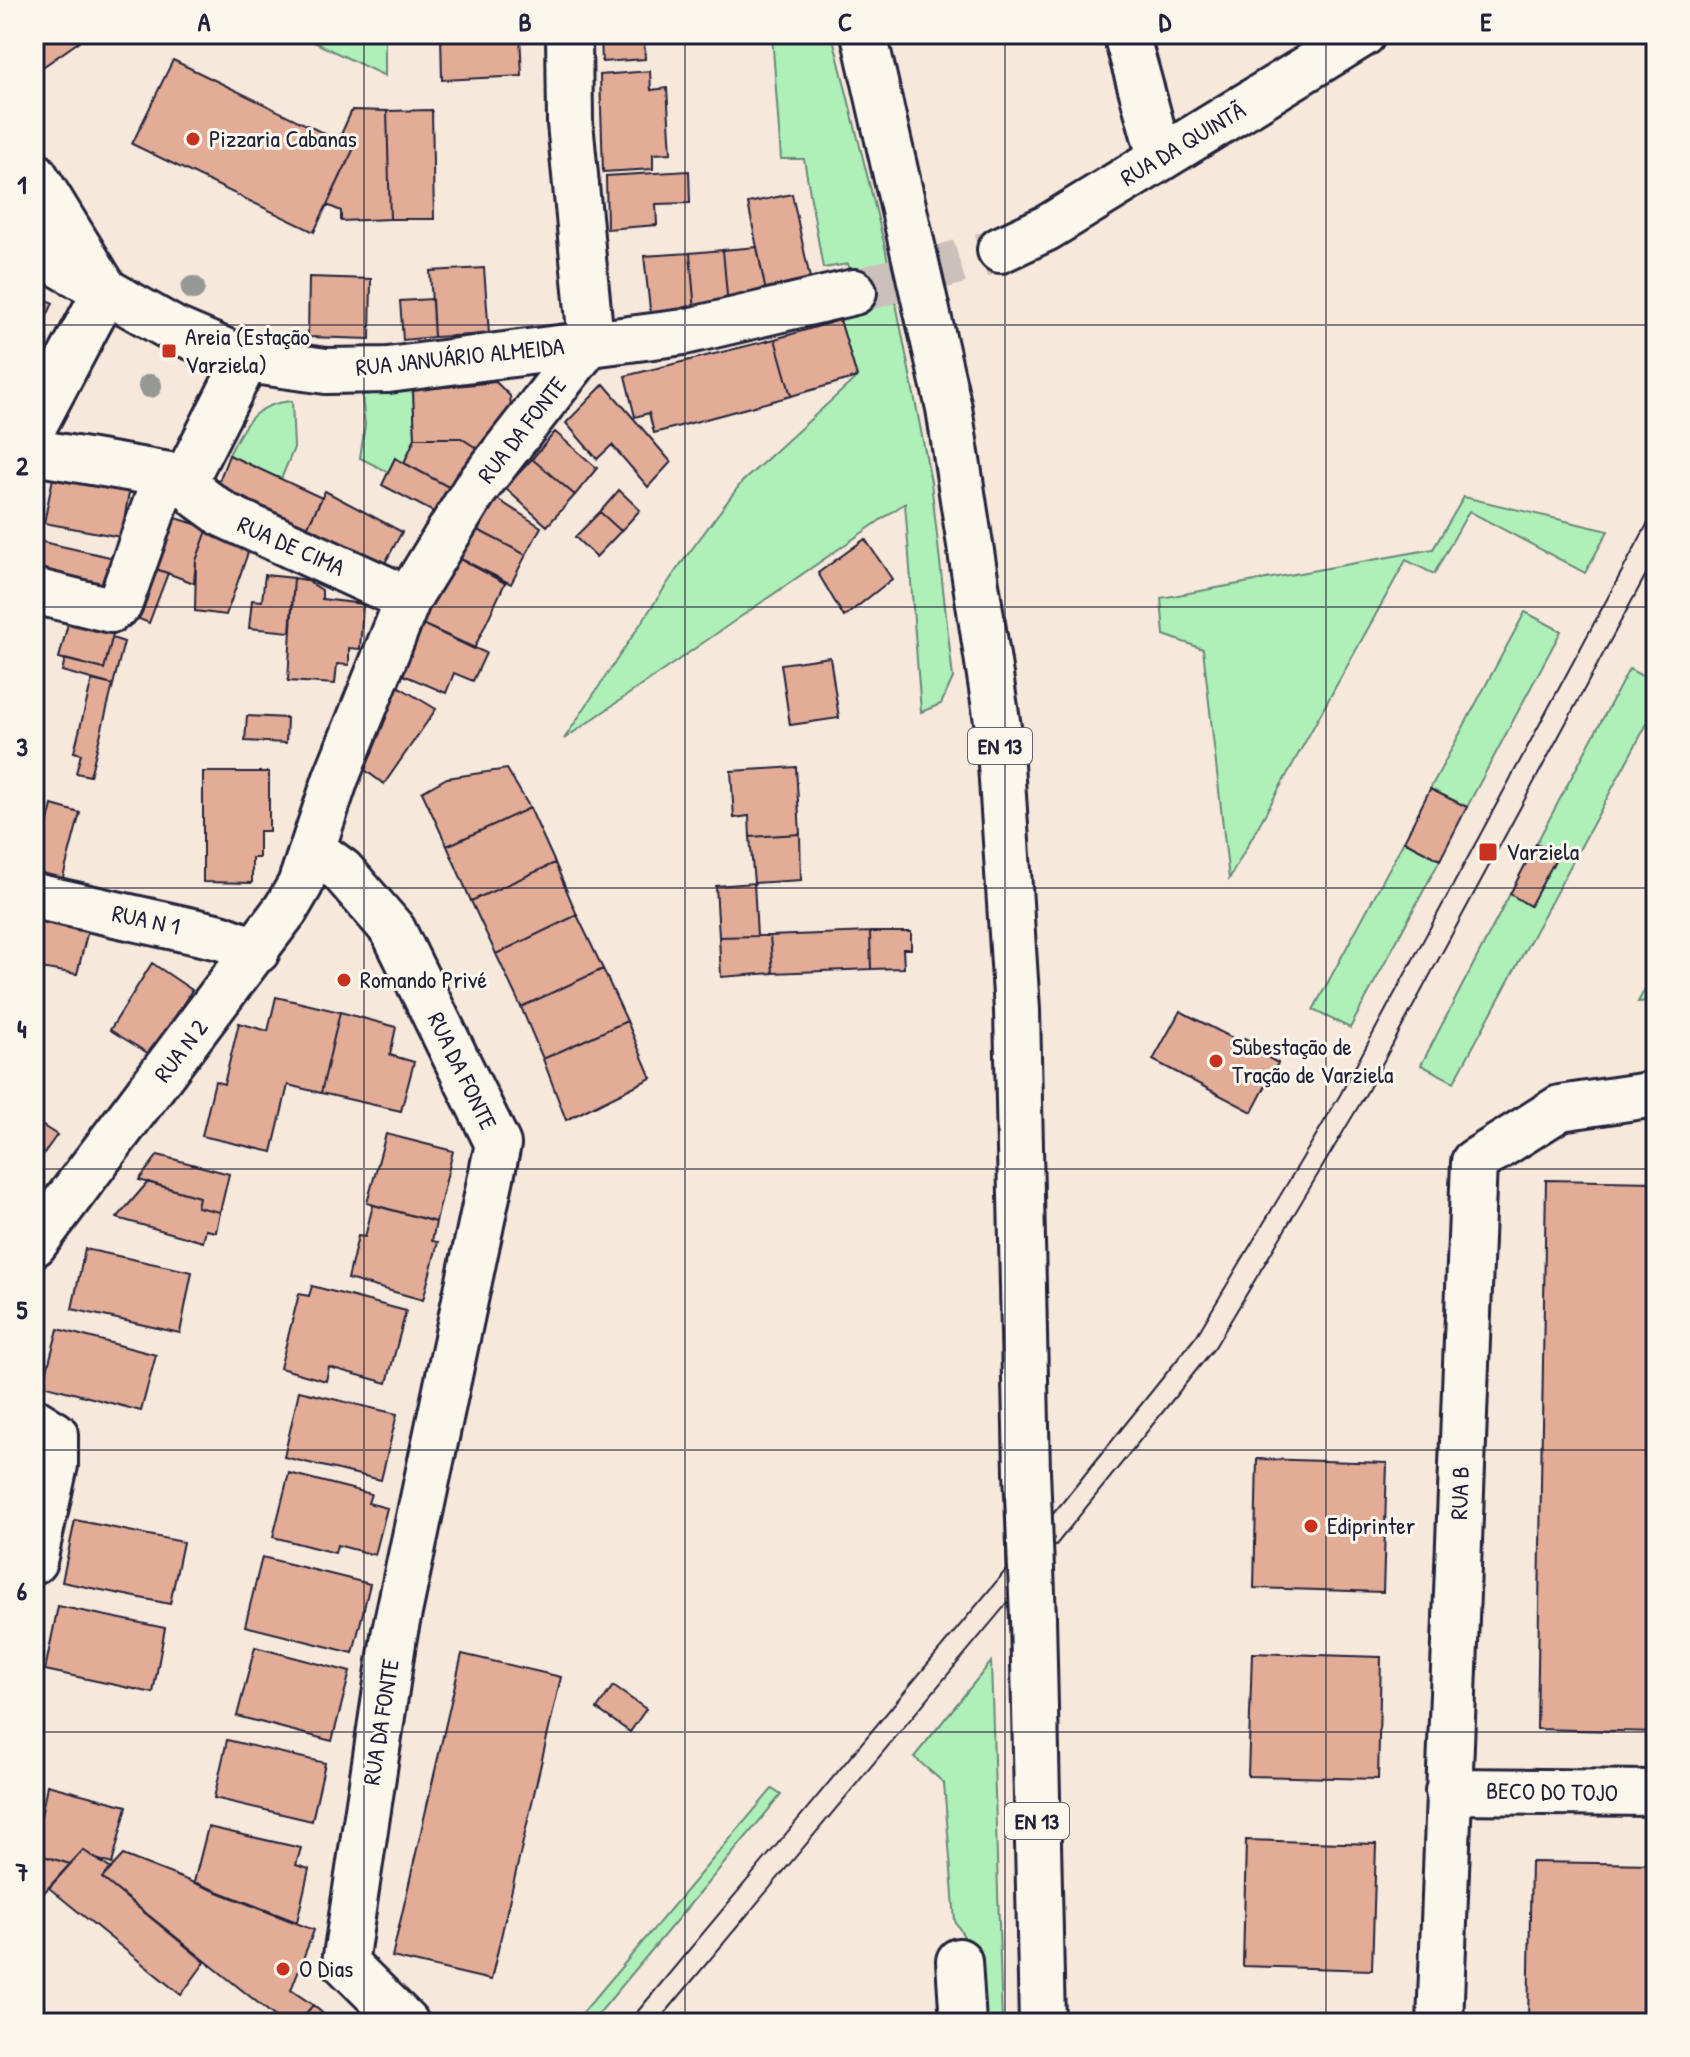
<svg xmlns="http://www.w3.org/2000/svg" width="1690" height="2057" font-family="'Patrick Hand',sans-serif">
	<style>
		.green { fill: #aff0b9; stroke: #68897a; stroke-width: 2 }
		.building { fill: #e2ac97; stroke: #22223b; stroke-width: 2 }
		.lines { fill: none; stroke-linecap: round; stroke-linejoin: round }
		.minor-tunnel { stroke: #ccc0bb; stroke-width: 44; stroke-dasharray: 44 22; stroke-linecap: butt }
		.minor-casing { stroke: #22223b; stroke-width: 50 }
		.major-casing { stroke: #22223b; stroke-width: 50 }
		.minor { stroke: #fbf7ec; stroke-width: 44 }
		.major { stroke: #fbf7ec; stroke-width: 44 }
		.tram { stroke: #22223b; stroke-width: 2 }
		.major-bridge-casing { stroke: #22223b; stroke-width: 50; stroke-linecap: butt }
		.major-bridge { stroke: #fbf7ec; stroke-width: 44 }
		.tree { fill: #959894 }
		.grid { fill: none; stroke: #22223b; stroke-width: 2; stroke-opacity: 0.55 }
		.poi-dot { fill: #c8321e; stroke: #fbf7ec; stroke-width: 3 }
		.labels { text-anchor: middle; stroke-width: 6; stroke-linejoin: round; paint-order: stroke }
		.shield { fill: #fbf7ec; stroke: #636270; stroke-width: 2 }
		.shield-label { font-size: 22px; font-weight: bold; fill: #22223b }
		.poi-label { font-size: 24px; fill: #22223b; stroke: #fbf7ec; text-anchor: start }
		.street-label { font-size: 24px; fill: #22223b; stroke: #fbf7ec }
		.neatline { fill: none; stroke: #22223b; stroke-width: 3 }
		.grid-label { font-size: 26px; text-anchor: middle; font-weight: bold; fill: #22223b }
	</style>
	<rect width="100%" height="100%" fill="#f6e8db"/>
	<filter id="ink" filterUnits="userSpaceOnUse"><feTurbulence type="fractalNoise" baseFrequency=".0125" numOctaves="2"/><feDisplacementMap in="SourceGraphic" scale="16" xChannelSelector="R" yChannelSelector="G"/><feConvolveMatrix kernelMatrix="1 2 1 2 8 2 1 2 1" color-interpolation-filters="sRGB"/></filter>
	<g filter="url(#ink)">
		<!-- green -->
		<path class="green" d="M 297,34 L 385,34 L 385,76 Z
			M 772,34 L 832,34 L 885,247 L 931,482 L 953,678 L 941,704 L 921,712 L 905,503 L 564,739 L 677,569 L 742,482 L 857,377 L 840,320 L 865,308 L 848,264 L 823,268 L 804,159 L 781,159 Z
			M 413,390 L 415,438 L 404,463 L 395,458 L 388,472 L 360,458 L 365,425 L 362,395 Z
			M 292,401 L 294,448 L 281,479 L 229,455 C 244,423 255,404 292,401 Z
			M 1464,497 L 1608,531 L 1585,573 L 1469,511 L 1434,574 L 1406,560 L 1229,879 L 1203,649 L 1164,635 L 1161,598 L 1433,549 Z
			M 1525,612 L 1561,631 L 1467,807 L 1430,789 Z
			M 1629,669 L 1656,683 L 1656,707 L 1454,1082 L 1421,1065 L 1510,894 L 1558,855 L 1536,844 Z
			M 1404,841 L 1440,860 L 1350,1028 L 1313,1010 Z
			M 1656,969 L 1656,1000 L 1638,1002 Z
			M 991,1662 L 1002,2023 L 975,2023 L 971,1949 L 955,1921 L 944,1783 L 914,1757 Z
			M 772,1789 L 781,1795 L 591,2023 L 574,2023 Z"/>
		<!-- building -->
		<path class="building" d="M 34,34 L 90,34 L 34,73 Z
			M 441,34 L 520,34 L 522,76 L 442,80 Z
			M 601,34 L 654,34 L 654,36 L 644,36 L 645,59 L 602,62 Z
			M 173,60 L 354,148 L 314,232 L 132,144 Z
			M 650,71 L 651,90 L 667,88 L 671,153 L 653,154 L 653,169 L 603,172 L 600,75 Z
			M 352,110 L 387,111 L 390,219 L 341,221 L 341,211 L 327,205 L 354,148 L 338,141 Z
			M 432,110 L 434,219 L 390,219 L 387,111 Z
			M 689,171 L 690,203 L 656,204 L 657,225 L 607,229 L 606,176 Z
			M 792,194 L 812,288 L 767,297 L 748,203 Z
			M 757,247 L 767,297 L 728,307 L 723,250 Z
			M 723,250 L 728,307 L 695,312 L 690,253 Z
			M 690,253 L 695,312 L 651,318 L 644,256 Z
			M 484,268 L 489,334 L 434,337 L 430,271 Z
			M 309,277 L 371,279 L 370,339 L 308,337 Z
			M 34,294 L 53,303 L 34,344 Z
			M 432,299 L 434,337 L 403,340 L 400,301 Z
			M 840,320 L 857,377 L 791,396 L 775,339 Z
			M 775,339 L 791,396 L 654,433 L 649,413 L 635,417 L 625,376 Z
			M 496,382 L 510,396 L 511,407 L 481,451 L 461,438 L 415,438 L 413,390 Z
			M 604,384 L 671,462 L 648,487 L 612,445 L 597,459 L 566,423 Z
			M 555,432 L 597,468 L 575,495 L 532,459 Z
			M 415,438 L 461,438 L 481,451 L 456,491 L 404,463 Z
			M 229,455 L 322,498 L 303,536 L 213,497 Z
			M 395,458 L 456,491 L 441,516 L 382,485 Z
			M 532,459 L 575,495 L 547,526 L 505,488 Z
			M 44,471 L 34,516 L 34,472 Z
			M 54,473 L 130,487 L 121,537 L 44,523 Z
			M 619,490 L 640,510 L 621,531 L 600,512 Z
			M 325,491 L 402,532 L 380,572 L 303,536 Z
			M 497,499 L 541,527 L 526,555 L 476,529 Z
			M 600,512 L 621,531 L 596,557 L 575,537 Z
			M 163,514 L 208,528 L 196,561 L 194,583 L 145,565 Z
			M 470,526 L 526,555 L 511,584 L 453,555 Z
			M 208,528 L 251,544 L 226,615 L 195,611 L 196,561 Z
			M 865,539 L 892,579 L 844,617 L 818,573 Z
			M 34,540 L 123,560 L 106,597 L 34,582 Z
			M 453,555 L 505,583 L 474,649 L 422,624 Z
			M 145,565 L 168,573 L 149,623 L 127,614 Z
			M 265,575 L 294,578 L 290,632 L 249,628 L 252,600 L 262,601 Z
			M 294,578 L 306,580 L 322,590 L 322,599 L 363,604 L 360,649 L 349,648 L 349,665 L 337,664 L 335,684 L 288,681 Z
			M 71,612 L 116,623 L 104,669 L 59,658 Z
			M 422,624 L 486,653 L 473,681 L 454,673 L 446,693 L 401,674 Z
			M 112,638 L 124,642 L 113,685 L 62,671 L 65,659 L 104,669 Z
			M 830,657 L 839,718 L 790,725 L 781,664 Z
			M 92,680 L 113,685 L 90,776 L 76,773 L 81,754 L 74,752 Z
			M 396,685 L 436,709 L 384,784 L 351,760 Z
			M 247,716 L 287,718 L 286,743 L 245,741 Z
			M 796,767 L 800,834 L 750,837 L 749,816 L 734,818 L 731,771 Z
			M 507,769 L 530,808 L 447,846 L 422,792 L 447,778 Z
			M 203,772 L 269,772 L 269,831 L 259,831 L 259,858 L 252,858 L 252,883 L 203,882 Z
			M 1430,789 L 1467,807 L 1440,860 L 1404,841 Z
			M 52,805 L 80,813 L 61,885 L 34,880 Z
			M 530,808 L 555,863 L 471,901 L 447,846 Z
			M 800,834 L 801,880 L 754,883 L 750,837 Z
			M 1536,844 L 1558,855 L 1530,906 L 1510,894 Z
			M 555,863 L 577,915 L 496,954 L 471,901 Z
			M 754,883 L 757,936 L 719,937 L 716,886 Z
			M 577,915 L 603,969 L 521,1007 L 496,954 Z
			M 34,921 L 88,930 L 77,974 L 34,967 Z
			M 870,932 L 871,969 L 773,973 L 770,936 Z
			M 870,932 L 911,932 L 911,949 L 903,949 L 904,968 L 871,969 Z
			M 757,936 L 770,936 L 773,973 L 721,977 L 719,937 Z
			M 152,963 L 192,990 L 151,1055 L 110,1030 Z
			M 603,969 L 627,1021 L 543,1059 L 521,1007 Z
			M 276,997 L 340,1012 L 321,1093 L 288,1085 L 272,1152 L 202,1136 L 215,1081 L 224,1084 L 239,1023 L 268,1031 Z
			M 1180,1011 L 1242,1043 L 1244,1038 L 1268,1050 L 1265,1056 L 1278,1063 L 1252,1112 L 1153,1060 Z
			M 340,1012 L 396,1027 L 390,1055 L 414,1062 L 401,1111 L 321,1093 Z
			M 627,1021 L 651,1078 L 566,1120 L 543,1059 Z
			M 34,1120 L 57,1135 L 34,1167 Z
			M 386,1134 L 453,1151 L 436,1222 L 367,1203 Z
			M 158,1155 L 229,1174 L 220,1212 L 197,1207 L 199,1197 L 139,1180 Z
			M 1546,1180 L 1656,1182 L 1656,1732 L 1537,1729 Z
			M 148,1182 L 199,1197 L 197,1207 L 220,1212 L 216,1232 L 206,1230 L 203,1242 L 117,1218 Z
			M 373,1205 L 436,1222 L 432,1241 L 438,1242 L 423,1300 L 348,1279 L 358,1236 L 365,1237 Z
			M 85,1249 L 192,1272 L 180,1333 L 72,1309 Z
			M 312,1286 L 406,1311 L 387,1383 L 329,1367 L 326,1381 L 280,1368 L 299,1294 L 309,1296 Z
			M 58,1329 L 156,1355 L 141,1411 L 43,1385 Z
			M 299,1391 L 397,1414 L 381,1480 L 284,1457 Z
			M 1257,1459 L 1387,1463 L 1383,1592 L 1254,1588 Z
			M 289,1473 L 371,1494 L 368,1503 L 387,1508 L 375,1555 L 337,1545 L 335,1553 L 273,1537 Z
			M 75,1520 L 183,1542 L 170,1604 L 62,1582 Z
			M 262,1557 L 370,1584 L 353,1653 L 245,1626 Z
			M 58,1606 L 165,1628 L 153,1693 L 45,1670 Z
			M 255,1647 L 350,1672 L 332,1741 L 237,1716 Z
			M 1252,1653 L 1381,1657 L 1378,1779 L 1248,1776 Z
			M 462,1654 L 561,1677 L 491,1980 L 392,1957 Z
			M 613,1686 L 646,1709 L 630,1732 L 597,1709 Z
			M 227,1740 L 325,1763 L 312,1821 L 214,1798 Z
			M 47,1785 L 127,1806 L 112,1864 L 96,1859 L 83,1850 L 70,1864 L 34,1853 Z
			M 208,1827 L 301,1848 L 296,1865 L 309,1869 L 297,1922 L 194,1882 Z
			M 1246,1840 L 1376,1844 L 1372,1970 L 1243,1966 Z
			M 83,1850 L 111,1869 L 102,1878 L 205,1962 L 181,1995 L 49,1888 Z
			M 34,1853 L 70,1864 L 40,1897 L 34,1895 Z
			M 123,1855 L 314,1930 L 291,1990 L 313,2005 L 298,2023 L 283,2023 L 102,1878 Z
			M 1531,1862 L 1656,1864 L 1656,2023 L 1528,2023 Z
			M 313,2005 L 334,2023 L 298,2023 Z"/>
		<g class="lines">
			<!-- minor-tunnel -->
			<path class="minor-tunnel" d="M 854,292 L 1000,250"/>
			<defs>
				<path id="minor" d="M 34,174 L 104,288
					M 34,250 L 173,329 L 246,360 L 326,371 L 388,370 L 684,332 L 854,292
					M 1000,250 L 1047,228 L 1363,34
					M 34,426 L 106,290
					M 34,452 L 186,478 L 246,360
					M 186,478 L 199,497 L 224,515 L 408,599
					M 34,591 L 111,610 L 120,603 L 165,477
					M 312,849 L 342,871 L 393,930 L 498,1144 L 394,1636 L 345,1963 L 406,2023
					M 34,896 L 220,937 L 257,951
					M 34,1244 L 286,909 L 300,885 L 336,778 L 408,599 L 474,491 L 591,341
					M 34,1421 L 55,1434 L 55,1465 L 34,1561
					M 1448,1791 L 1656,1793
					M 959,1961 L 963,2023
					M 1440,2023 L 1474,1162 L 1560,1108 L 1656,1094"/>
				<path id="major" d="M 569,34 L 570,123 L 591,341
					M 864,34 L 949,408 L 999,734 L 1017,1010 L 1027,1471
					M 1126,34 L 1160,157
					M 1033,1618 L 1042,2023"/>
			</defs>
			<!-- minor casing -->
			<use href="#minor" class="minor-casing"/>
			<!-- major casing -->
			<use href="#major" class="major-casing"/>
			<!-- minor -->
			<use href="#minor" class="minor"/>
			<!-- major -->
			<use href="#major" class="major"/>
			<!-- tram -->
			<path class="tram" d="M 628,2023 L 1062,1503 L 1197,1335 L 1340,1095 L 1656,508
				M 657,2023 L 1060,1540 L 1215,1347 L 1367,1092 L 1656,556"/>
			<defs>
				<path id="major-bridge" d="M 1027,1471 L 1033,1618"/>
			</defs>
			<!-- major-bridge casing -->
			<use href="#major-bridge" class="major-bridge-casing"/>
			<!-- major-bridge -->
			<use href="#major-bridge" class="major-bridge"/>
		</g>
		<!-- trees -->
		<g class="tree">
			<circle cx="193" cy="288" r="12"/>
			<circle cx="150" cy="386" r="12"/>
		</g>
	</g>
	<!-- grid -->
	<path class="grid" d="M 364,34 L 364,2023M 685,34 L 685,2023M 1005,34 L 1005,2023M 1326,34 L 1326,2023M 34,325 L 1656,325M 34,607 L 1656,607M 34,888 L 1656,888M 34,1169 L 1656,1169M 34,1450 L 1656,1450M 34,1732 L 1656,1732"/>
	<!-- markers -->
	<g class="poi-dot">
		<circle cx="193" cy="139" r="8"/>
		<rect x="161" y="343" width="16" height="16" rx="4"/>
		<rect x="1478" y="842" width="20" height="20" rx="4"/>
		<circle cx="344" cy="980" r="8"/>
		<circle cx="1216" cy="1061" r="8"/>
		<circle cx="1311" cy="1526" r="8"/>
		<circle cx="283" cy="1969" r="8"/>
	</g>
	<g class="labels">
		<!-- shield labels -->
		<g class="shield">
			<rect x="968" y="728" width="64" height="36" rx="6"/>
			<rect x="1005" y="1803" width="64" height="36" rx="6"/>
		</g>
		<g class="shield-label">
			<text x="1000" y="754">EN 13</text>
			<text x="1037" y="1829">EN 13</text>
		</g>
		<!-- poi labels -->
		<g class="poi-label">
			<text x="209" y="147">Pizzaria Cabanas</text>
			<text x="185" y="345">Areia (Estação<tspan x="185" dy="28">Varziela)</tspan></text>
			<text x="1506" y="860">Varziela</text>
			<text x="360" y="988">Romando Privé</text>
			<text x="1232" y="1055">Subestação de<tspan x="1232" dy="28">Tração de Varziela</tspan></text>
			<text x="1327" y="1534">Ediprinter</text>
			<text x="299" y="1977">O Dias</text>
		</g>
		<!-- street labels -->
		<g class="street-label">
			<text transform="translate(1183 144) rotate(-31)" y="8">RUA DA QUINTÃ</text>
			<text transform="translate(460 357) rotate(-6)" y="8">RUA JANUÁRIO ALMEIDA</text>
			<text transform="translate(522 430) rotate(-52)" y="8">RUA DA FONTE</text>
			<text transform="translate(291 546) rotate(24)" y="8">RUA DE CIMA</text>
			<text transform="translate(146 920) rotate(12)" y="8">RUA N 1</text>
			<text transform="translate(181 1051) rotate(-53)" y="8">RUA N 2</text>
			<text transform="translate(462 1071) rotate(64)" y="8">RUA DA FONTE</text>
			<text transform="translate(1460 1493) rotate(-88)" y="8">RUA B</text>
			<text transform="translate(381 1722) rotate(-81)" y="8">RUA DA FONTE</text>
			<text transform="translate(1552 1792) rotate(1)" y="8">BECO DO TOJO</text>
		</g>
	</g>
	<!-- margin -->
	<rect width="1690" height="2057" fill="none" stroke="#fbf7ec" stroke-width="88"/>
	<rect x="44" y="44" width="1602" height="1969" class="neatline"/>
	<g class="grid-label">
		<text x="204" y="31">A</text>
		<text x="525" y="31">B</text>
		<text x="845" y="31">C</text>
		<text x="1165" y="31">D</text>
		<text x="1486" y="31">E</text>
		<text x="22" y="194">1</text>
		<text x="22" y="475">2</text>
		<text x="22" y="756">3</text>
		<text x="22" y="1038">4</text>
		<text x="22" y="1319">5</text>
		<text x="22" y="1600">6</text>
		<text x="22" y="1881">7</text>
	</g>
</svg>
